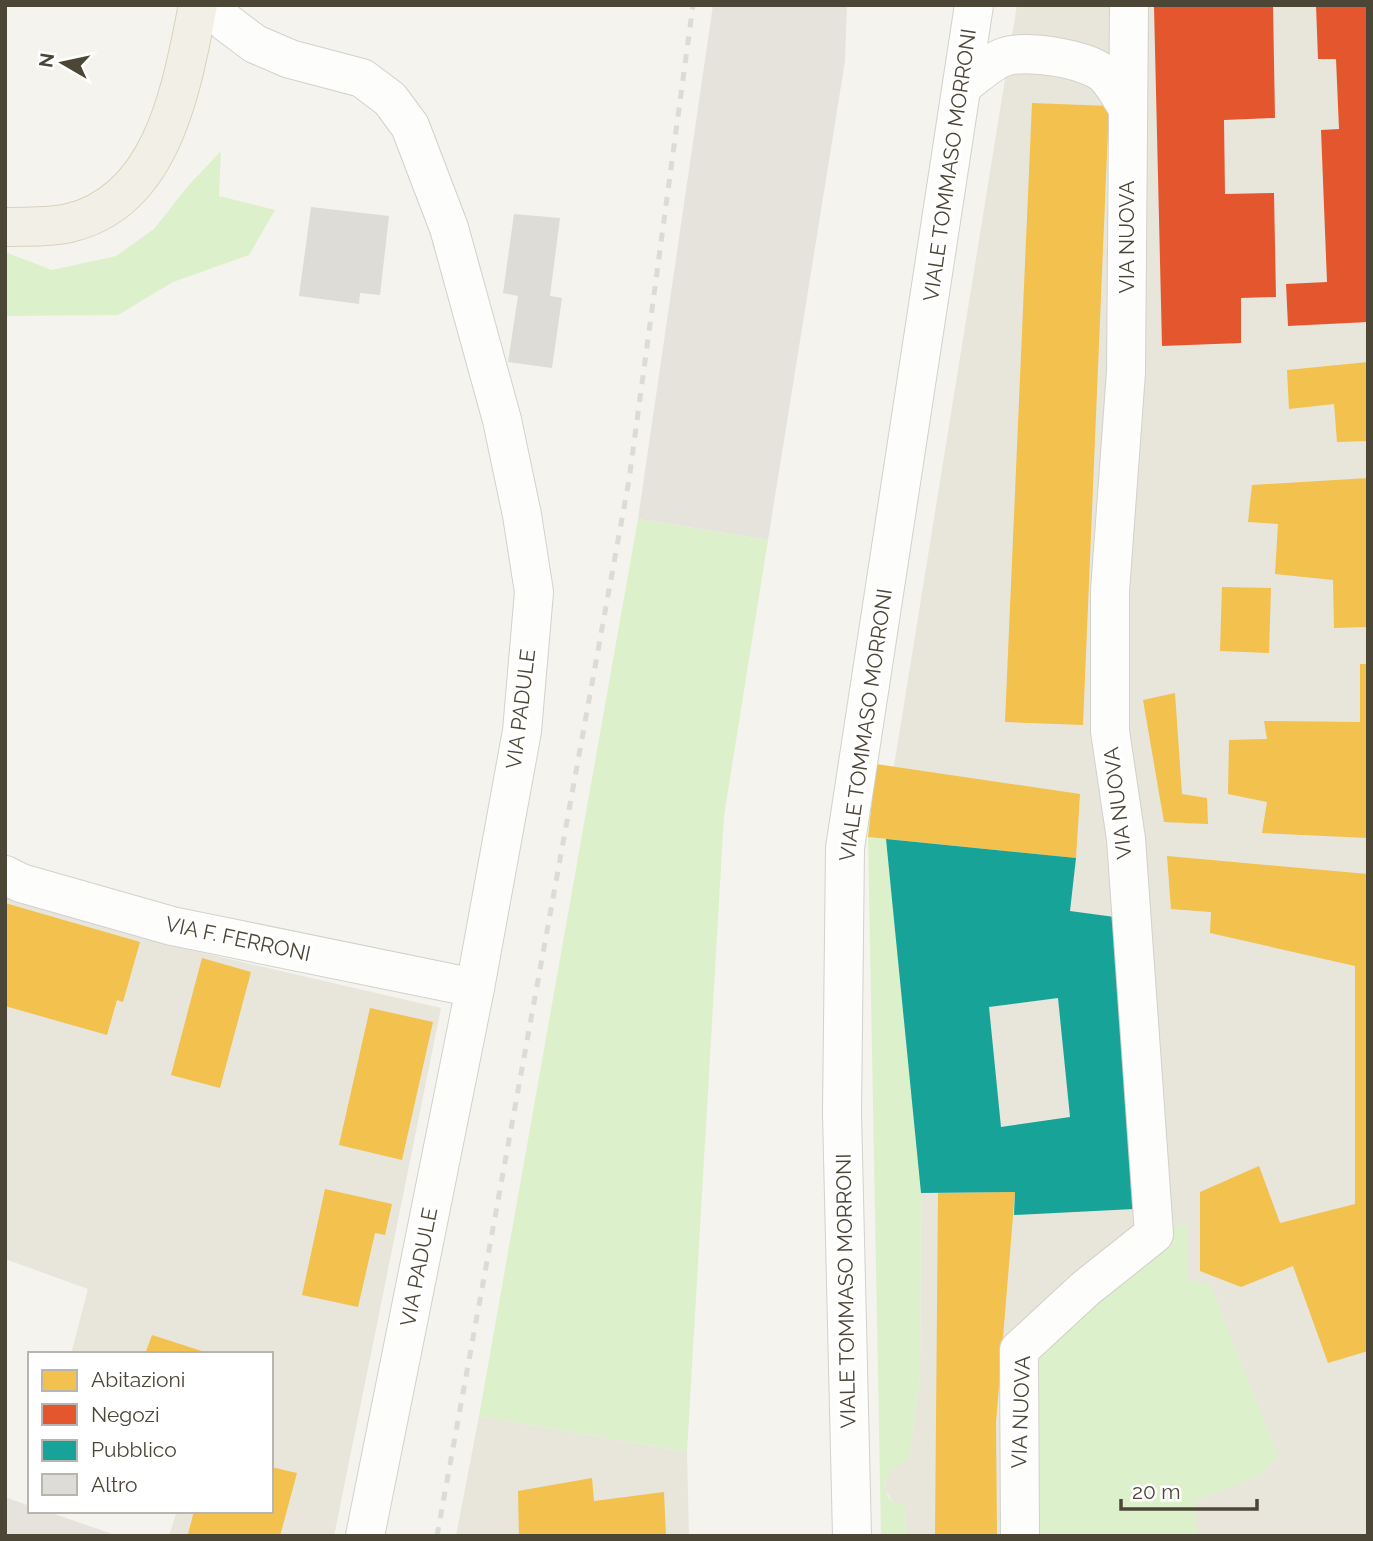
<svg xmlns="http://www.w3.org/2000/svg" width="1373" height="1541" font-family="Raleway,sans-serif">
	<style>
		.residential { fill: #e8e5db }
		.industrial { fill: #e6e3dd }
		.green { fill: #ddf0cc }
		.homes { fill: #f2c14e }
		.shops { fill: #e4572e }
		.public { fill: #17a398; fill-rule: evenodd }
		.building { fill: #dedcd6 }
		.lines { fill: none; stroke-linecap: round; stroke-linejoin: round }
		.minor-casing { stroke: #d2d1cb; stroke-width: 40 }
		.tertiary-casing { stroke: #d2d1cb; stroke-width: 40 }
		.primary-casing { stroke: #d8d3ba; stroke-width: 40 }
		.minor { stroke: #fdfdfc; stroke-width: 38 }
		.tertiary { stroke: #fdfdfc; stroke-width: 38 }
		.primary { stroke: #f2f0e6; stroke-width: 38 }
		.rail { stroke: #dbdbda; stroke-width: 5; stroke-dasharray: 9 9; stroke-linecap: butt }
		.labels { text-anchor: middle; stroke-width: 7; stroke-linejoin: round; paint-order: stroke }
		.street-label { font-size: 21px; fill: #4c4637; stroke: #fff }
	</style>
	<rect width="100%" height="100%" fill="#f4f3ee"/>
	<!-- residential -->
	<path class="residential" d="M 1017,5 L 1368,5 L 1368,1536 L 906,1536 L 905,1506 L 893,1502 L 885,1489 L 887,1475 L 900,1462 L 909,1459 L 920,1376 L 921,1193 L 886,839 L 894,766 Z
		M 5,897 L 173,946 L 441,1008 L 334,1536 L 169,1536 L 177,1511 L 271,1511 L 271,1354 L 71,1354 L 88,1289 L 5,1259 Z
		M 479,1416 L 687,1452 L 689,1536 L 456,1536 Z"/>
	<!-- industrial -->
	<path class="industrial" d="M 713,5 L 847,5 L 845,61 L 768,540 L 638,519 Z
		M 5,1497 L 30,1506 L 30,1511 L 46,1511 L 118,1536 L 5,1536 Z"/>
	<!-- green -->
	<path class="green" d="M 221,151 L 219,196 L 275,210 L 249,255 L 173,282 L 118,315 L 5,316 L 5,252 L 52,270 L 116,256 L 154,229 L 188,186 Z
		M 638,519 L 768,540 L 724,816 L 687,1452 L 479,1416 Z
		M 868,837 L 886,839 L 921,1193 L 920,1376 L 909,1460 C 890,1465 876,1486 893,1502 L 905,1505 L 906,1536 L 881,1536 Z
		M 1187,1223 L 1188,1280 L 1210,1284 L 1278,1456 L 1259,1476 L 1195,1501 L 1197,1536 L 1020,1536 L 1019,1350 L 1154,1234 Z"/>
	<!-- homes -->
	<path class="homes" d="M 1032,103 L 1109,106 L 1083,725 L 1005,722 Z
		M 1368,362 L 1368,441 L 1337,442 L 1334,404 L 1289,409 L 1287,370 Z
		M 1368,478 L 1368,627 L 1334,628 L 1333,580 L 1275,574 L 1278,524 L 1248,522 L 1252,485 Z
		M 1222,587 L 1271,588 L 1269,653 L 1220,651 Z
		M 1360,664 L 1368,664 L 1368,838 L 1262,833 L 1267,802 L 1228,794 L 1229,740 L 1267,739 L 1264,721 L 1360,722 Z
		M 1175,693 L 1182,794 L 1207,798 L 1208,824 L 1164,822 L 1143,700 Z
		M 876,764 L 1080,794 L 1076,858 L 868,837 Z
		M 1167,856 L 1368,874 L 1368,1351 L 1328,1363 L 1293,1266 L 1241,1287 L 1200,1271 L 1200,1192 L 1259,1166 L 1280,1223 L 1355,1204 L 1355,966 L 1210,933 L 1211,912 L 1171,909 Z
		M 5,903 L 140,942 L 123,1002 L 117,1000 L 107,1035 L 5,1006 Z
		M 202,958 L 251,972 L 220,1088 L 171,1075 Z
		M 370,1008 L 433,1022 L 402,1160 L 339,1145 Z
		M 325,1189 L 392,1204 L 385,1235 L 375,1233 L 358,1307 L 302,1295 Z
		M 1015,1192 L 996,1422 L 997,1536 L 935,1536 L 938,1193 Z
		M 152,1335 L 208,1353 L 208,1354 L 145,1354 Z
		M 271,1467 L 297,1473 L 280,1536 L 188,1534 L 194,1511 L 271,1511 Z
		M 592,1478 L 594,1501 L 664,1492 L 666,1536 L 519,1536 L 518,1491 Z"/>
	<!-- shops -->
	<path class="shops" d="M 1273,5 L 1275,118 L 1224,120 L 1225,194 L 1274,193 L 1276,297 L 1241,298 L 1241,343 L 1162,346 L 1154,7 Z
		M 1316,5 L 1368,5 L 1368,322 L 1288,326 L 1286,284 L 1327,282 L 1321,130 L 1339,129 L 1336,59 L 1318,59 Z"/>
	<!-- public -->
	<path class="public" d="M 886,839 L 1076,858 L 1070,911 L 1122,918 L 1134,1209 L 1014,1215 L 1015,1192 L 921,1193 ZM 1058,998 L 1070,1117 L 1001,1127 L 989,1007 Z"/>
	<!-- building -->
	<path class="building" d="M 311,207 L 389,216 L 380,295 L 360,293 L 359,304 L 299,296 Z
		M 514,214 L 560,218 L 550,296 L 562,298 L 552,368 L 508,362 L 518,296 L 503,293 Z"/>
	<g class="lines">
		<defs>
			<path id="minor" d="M 963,85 C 976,76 990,62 1004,57 C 1026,49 1088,59 1105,75 C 1114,84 1120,96 1127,107
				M 5,875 L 21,883 L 172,926 L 475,988
				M 1020,1536 L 1019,1350 L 1085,1289 L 1154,1234 L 1126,839 L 1110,731 L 1110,591 L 1126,372 L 1129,7"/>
			<path id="tertiary" d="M 210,5 L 227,23 L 255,44 L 290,59 L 362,78 L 390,99 L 410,126 L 449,228 L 502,420 L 522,515 L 534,592 L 522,731 L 475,988 L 365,1536
				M 852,1536 L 842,1113 L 845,848 L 974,5"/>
			<path id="primary" d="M 5,227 C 26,226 49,228 69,223 C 164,201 182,85 198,5"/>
		</defs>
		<!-- minor casing -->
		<use href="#minor" class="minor-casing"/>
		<!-- tertiary casing -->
		<use href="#tertiary" class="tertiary-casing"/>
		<!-- primary casing -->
		<use href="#primary" class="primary-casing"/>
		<!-- minor -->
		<use href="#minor" class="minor"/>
		<!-- tertiary -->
		<use href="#tertiary" class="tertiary"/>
		<!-- primary -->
		<use href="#primary" class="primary"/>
		<!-- rail -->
		<path class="rail" d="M 437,1536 L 629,480 L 693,5"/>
	</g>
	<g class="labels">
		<!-- street labels -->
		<g class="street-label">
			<text transform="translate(950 165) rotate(-82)" y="7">VIALE TOMMASO MORRONI</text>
			<text transform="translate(1127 237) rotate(-90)" y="7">VIA NUOVA</text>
			<text transform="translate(521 709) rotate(-83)" y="7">VIA PADULE</text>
			<text transform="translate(866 725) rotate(-82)" y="7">VIALE TOMMASO MORRONI</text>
			<text transform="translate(1118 803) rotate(-97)" y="7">VIA NUOVA</text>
			<text transform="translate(238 939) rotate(12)" y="7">VIA F. FERRONI</text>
			<text transform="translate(419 1267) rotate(-79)" y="7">VIA PADULE</text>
			<text transform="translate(846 1291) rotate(-91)" y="7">VIALE TOMMASO MORRONI</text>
			<text transform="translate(1021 1412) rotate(-88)" y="7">VIA NUOVA</text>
		</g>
	</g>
	<!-- border -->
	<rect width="1373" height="1541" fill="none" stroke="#4c4637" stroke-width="14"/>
	<!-- legend -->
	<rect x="28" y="1352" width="245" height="161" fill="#ffffff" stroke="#b7b5af" stroke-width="2"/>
	<rect x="42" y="1370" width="35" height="21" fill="#f2c14e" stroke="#b7b5af" stroke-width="2"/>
	<text x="91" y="1387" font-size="21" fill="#4c4637">Abitazioni</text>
	<rect x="42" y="1404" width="35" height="21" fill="#e4572e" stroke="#b7b5af" stroke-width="2"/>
	<text x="91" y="1422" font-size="21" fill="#4c4637">Negozi</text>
	<rect x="42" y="1440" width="35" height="21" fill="#17a398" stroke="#b7b5af" stroke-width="2"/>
	<text x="91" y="1457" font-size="21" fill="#4c4637">Pubblico</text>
	<rect x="42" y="1474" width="35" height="21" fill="#dedcd6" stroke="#b7b5af" stroke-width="2"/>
	<text x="91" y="1492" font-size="21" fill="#4c4637">Altro</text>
	<!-- north arrow -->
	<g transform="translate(63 63) rotate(279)" stroke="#ffffff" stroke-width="5" paint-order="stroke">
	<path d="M0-5L12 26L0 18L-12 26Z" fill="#4c4637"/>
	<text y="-10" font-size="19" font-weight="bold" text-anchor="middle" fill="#4c4637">N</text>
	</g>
	<!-- scale -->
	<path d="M1121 1499v10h136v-10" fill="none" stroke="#4c4637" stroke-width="3.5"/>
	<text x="1132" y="1499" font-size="21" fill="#4c4637" stroke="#ffffff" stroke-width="5" paint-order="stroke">20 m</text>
</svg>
